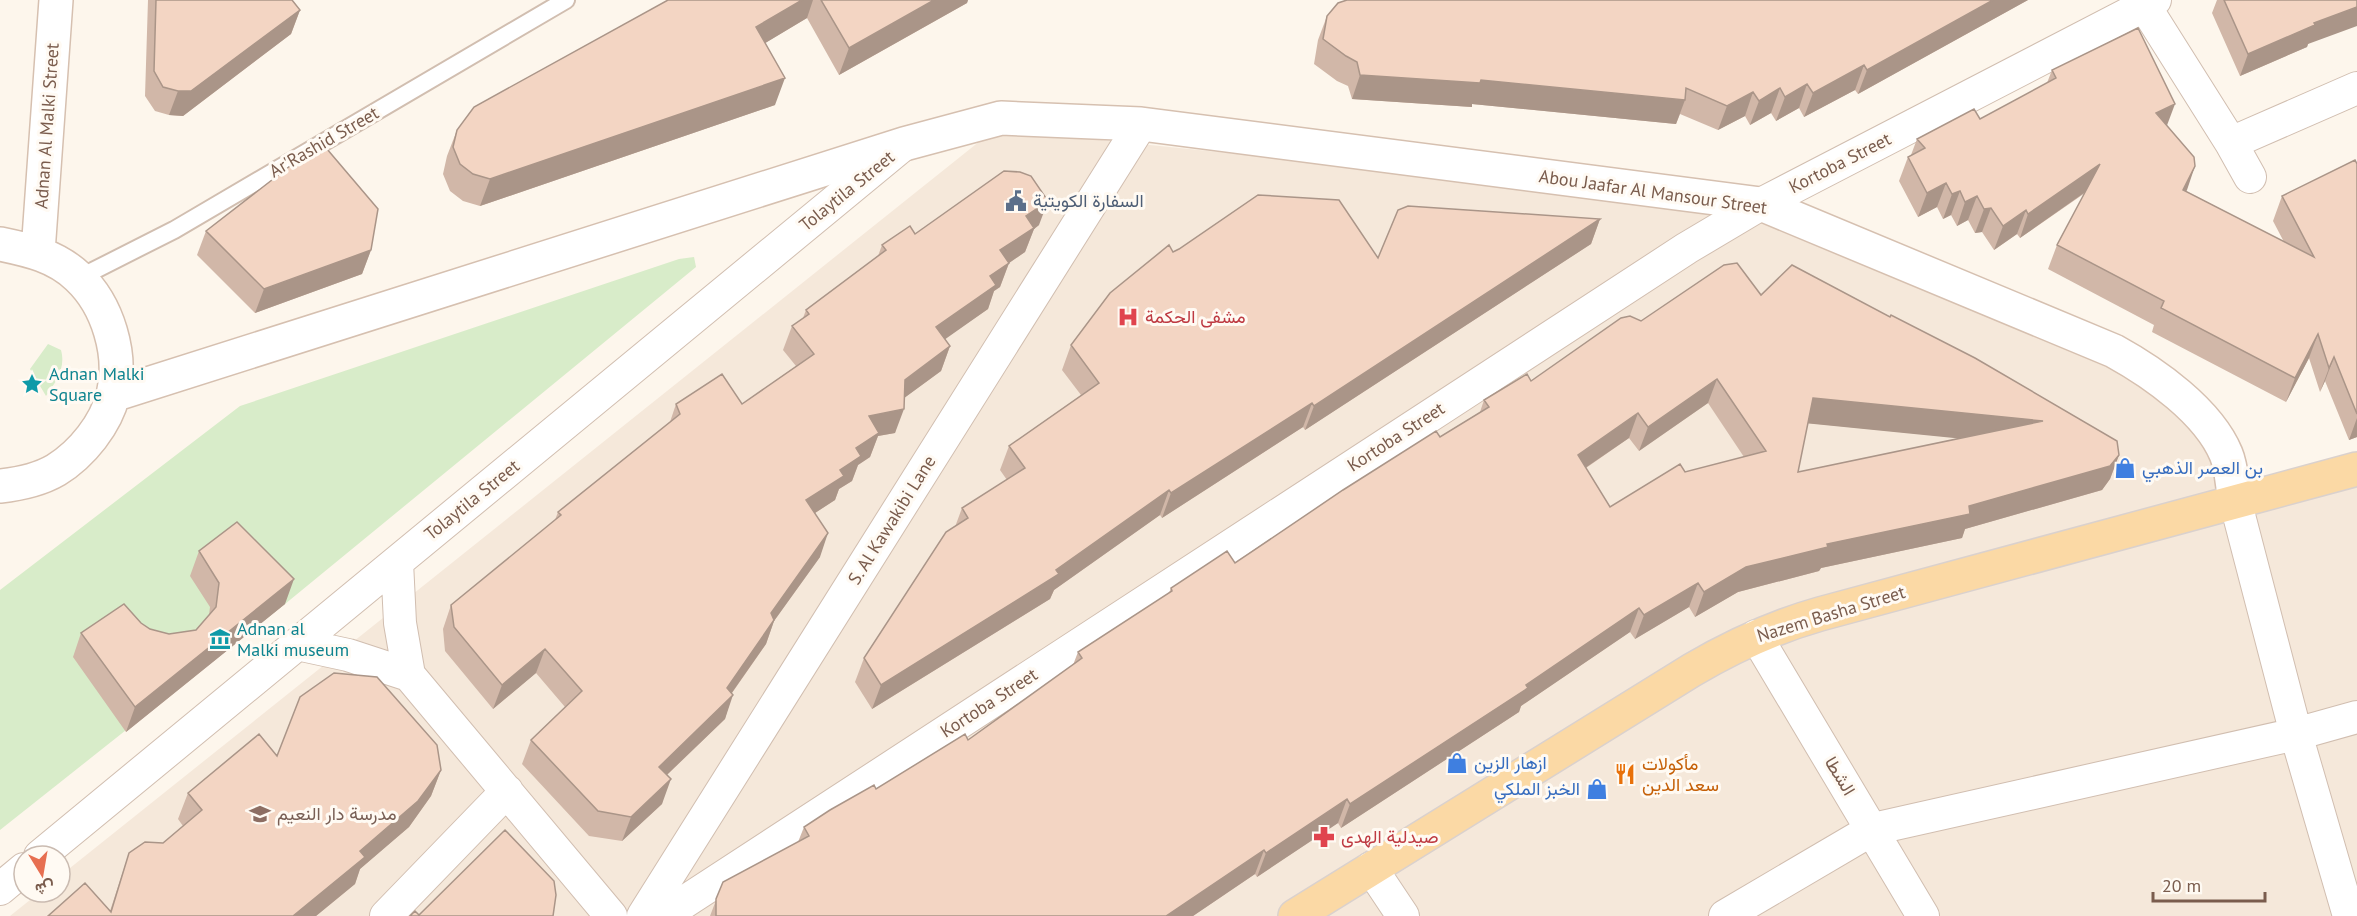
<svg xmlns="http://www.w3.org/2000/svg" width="2357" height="916" font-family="'PT Sans',Vazirmatn,sans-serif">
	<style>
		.residential { fill: #f5e8da }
		.green { fill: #d8ecc9 }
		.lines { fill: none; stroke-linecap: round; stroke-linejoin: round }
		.lane-casing { stroke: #d1beb0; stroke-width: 20 }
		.street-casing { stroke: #d1beb0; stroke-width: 34 }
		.secondary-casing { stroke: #d6c0b0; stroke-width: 36 }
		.primary-casing { stroke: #dad1cd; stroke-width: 36 }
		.lane { stroke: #fff; stroke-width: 16 }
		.street { stroke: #fff; stroke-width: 32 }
		.secondary { stroke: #fff; stroke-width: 33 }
		.primary { stroke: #fbd9a5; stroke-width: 33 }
		.wall { fill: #d1b7a8; fill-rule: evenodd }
		.shaded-wall { fill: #aa9588 }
		.building { fill: #f3d5c3; stroke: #aa9588; stroke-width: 1.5; fill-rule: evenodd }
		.labels { text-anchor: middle; stroke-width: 6; stroke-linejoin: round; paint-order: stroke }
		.street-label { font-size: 18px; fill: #7a5c4d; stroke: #fffaf3 }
		.service-label { font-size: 18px; fill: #4e5e75; stroke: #fffaf3; text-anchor: start }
		.health-label { font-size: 18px; fill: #be3a42; stroke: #fffaf3; text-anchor: start }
		.culture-label { font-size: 18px; fill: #0d838f; stroke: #fffaf3; text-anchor: start }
		.shop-label { font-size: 18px; fill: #366cbe; stroke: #fffaf3; text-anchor: start }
		.food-label { font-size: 18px; fill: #c56008; stroke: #fffaf3; text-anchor: start }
		.education-label { font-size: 18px; fill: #785e54; stroke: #fffaf3; text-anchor: start }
	</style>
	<rect width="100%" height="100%" fill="#fdf6ec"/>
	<!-- residential -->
	<path class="residential" d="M 995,129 L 1743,206 L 2115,354 L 2189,409 L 2235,500 L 2357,469 L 2357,916 L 10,916 L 40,892 L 60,892 L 60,876 Z"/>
	<!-- green -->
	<path class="green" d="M 694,257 L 696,267 L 285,604 L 0,830 L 0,590 L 240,406 L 679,259 Z
		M 48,344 L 61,350 C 66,368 56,382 46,396 L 30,369 Z"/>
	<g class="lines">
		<defs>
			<path id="lane" d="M 79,278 L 174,230 L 566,0"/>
			<path id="street" d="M 2144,5 L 2231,143 L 2250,177
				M 2231,143 L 2357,88
				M 2235,500 L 2296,734 L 2349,916
				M 397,562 L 400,623 L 409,675 L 611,916
				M 1756,636 L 1923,916
				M 297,644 L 348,655 L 409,675
				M 40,856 L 903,145
				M 1371,868 L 1403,916
				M 0,889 L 24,869
				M 386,916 L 507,791
				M 643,916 L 1141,124
				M 663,916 L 1687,248 L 1761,204 L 2155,0
				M 1725,916 L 1873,829 L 2296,734 L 2357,717"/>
			<path id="secondary" d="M 0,244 C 29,250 56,256 78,277 C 108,305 123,355 113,395 C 106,424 82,454 56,470 C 39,480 19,484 0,486
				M 38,252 L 56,0
				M 113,395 L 904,144 L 1001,118 L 1141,124 L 1761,204 L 2114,351 C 2154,373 2208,411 2226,454 C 2232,468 2232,486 2235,500"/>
			<path id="primary" d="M 1295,916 L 1692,670 C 1733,646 1774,627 1820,614 L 2357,469"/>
		</defs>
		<!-- lane casing -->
		<use href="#lane" class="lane-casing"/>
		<!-- street casing -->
		<use href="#street" class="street-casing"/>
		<!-- secondary casing -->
		<use href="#secondary" class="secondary-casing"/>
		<!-- primary casing -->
		<use href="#primary" class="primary-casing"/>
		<!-- lane -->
		<use href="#lane" class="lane"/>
		<!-- street -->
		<use href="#street" class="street"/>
		<!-- secondary -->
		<use href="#secondary" class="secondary"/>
		<!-- primary -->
		<use href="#primary" class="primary"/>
	</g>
	<!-- wall -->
	<path class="wall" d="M 148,0 L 292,0 L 300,10 L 291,34 L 183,116 L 169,115 L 155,111 L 145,96 Z
		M 668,0 L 968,0 L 967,3 L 839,75 L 807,18 L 765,43 L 775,105 L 480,206 L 463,201 L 450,191 L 443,174 L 447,156 L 457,130 Z
		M 1347,0 L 2028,0 L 1858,94 L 1855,90 L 1804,117 L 1799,108 L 1776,121 L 1771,113 L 1750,125 L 1745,116 L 1718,130 L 1680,114 L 1676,124 L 1472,104 L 1472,107 L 1352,99 L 1348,86 L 1337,81 L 1314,64 L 1318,40 L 1327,16 Z
		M 2217,0 L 2357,0 L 2308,44 L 2307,47 L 2240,76 L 2212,13 Z
		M 2052,70 L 2167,126 L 2186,191 L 2284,242 L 2273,221 L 2282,196 L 2357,164 L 2357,437 L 2349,440 L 2325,381 L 2320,392 L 2309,358 L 2286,402 L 2152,332 L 2154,325 L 2048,269 L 2057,245 L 2085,193 L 2020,238 L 2017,234 L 1994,250 L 1982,232 L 1975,233 L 1968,220 L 1957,226 L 1951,215 L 1943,219 L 1937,207 L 1918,217 L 1899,181 L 1908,157 L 1911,155 L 1917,139 L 1980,119 L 2047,83 Z
		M 1600,219 L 1591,244 L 1305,430 L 1303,427 L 1162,518 L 1160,515 L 1054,590 L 1050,599 L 872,709 L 855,682 L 864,658 L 955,527 L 962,508 L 1007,480 L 1000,470 L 1009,446 L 1081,395 L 1062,370 L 1071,345 L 1173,252 L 1378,258 Z
		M 1039,225 L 1034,229 L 1025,252 L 1009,263 L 1000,287 L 994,291 L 988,309 L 944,339 L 950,346 L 941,371 L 904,398 L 895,433 L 878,436 L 870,457 L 858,465 L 852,481 L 839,489 L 835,500 L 815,513 L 820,557 L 774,621 L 766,644 L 732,693 L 725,719 L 667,775 L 662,804 L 622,841 L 589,836 L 522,764 L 531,740 L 565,707 L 536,673 L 493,709 L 445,651 L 443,629 L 451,605 L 555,520 L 558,512 L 670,422 L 676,404 L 742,404 L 796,366 L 783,350 L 792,326 L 803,318 L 806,310 L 878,256 L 882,245 L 915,234 Z
		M 206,231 L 371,250 L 362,274 L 255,313 L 197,255 Z
		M 1761,295 L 2119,455 L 2110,479 L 2102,490 L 1965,529 L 1962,538 L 1821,568 L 1819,571 L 1738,592 L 1695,617 L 1689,607 L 1635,639 L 1630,632 L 1521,706 L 1519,712 L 1341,828 L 1338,823 L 1257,877 L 1255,874 L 1193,916 L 710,916 L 723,882 L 798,842 L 804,827 L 968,740 L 1073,665 L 1078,652 L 1169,593 L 1171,588 L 1235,563 L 1480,412 L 1484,400 L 1531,381 L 1641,321 ZM 1708,403 L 1744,457 L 1685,472 L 1610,507 L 1586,468 L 1629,438 L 1639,451 ZM 1808,423 L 1961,438 L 1798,472 Z
		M 199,551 L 285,604 L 126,732 L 73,657 L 81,633 L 150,629 L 169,634 L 196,630 L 209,615 L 210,607 L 190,576 Z
		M 277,756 L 441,770 L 431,796 L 409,827 L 360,869 L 355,884 L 316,916 L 48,916 L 110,911 L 129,853 L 163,843 L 183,826 L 178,819 L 188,793 Z"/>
	<!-- shaded-wall -->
	<path class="shaded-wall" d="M 802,0 L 813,0 L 807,18 L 747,54 L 756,27 Z
		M 934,0 L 968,0 L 967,3 L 839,75 L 849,48 Z
		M 1993,0 L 2028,0 L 1858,94 L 1867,70 Z
		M 2357,7 L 2357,26 L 2308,44 L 2307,47 L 2240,76 L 2248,54 L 2314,23 Z
		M 300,10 L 291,34 L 183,116 L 169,115 L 178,91 Z
		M 1864,65 L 1855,90 L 1804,117 L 1813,93 Z
		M 1360,75 L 1481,80 L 1685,100 L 1676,124 L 1472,104 L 1472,107 L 1352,99 Z
		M 785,78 L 775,105 L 480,206 L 490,179 Z
		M 1807,84 L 1799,108 L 1776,121 L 1785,97 Z
		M 1780,88 L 1771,113 L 1750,125 L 1759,101 Z
		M 1753,92 L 1745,116 L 1718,130 L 1727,106 Z
		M 2175,104 L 2166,128 L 2156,113 Z
		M 2100,164 L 2091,188 L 2020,238 L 2028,214 Z
		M 2195,166 L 2187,190 L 2174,214 L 2183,190 Z
		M 1946,183 L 1937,207 L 1918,217 L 1927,193 Z
		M 1960,191 L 1951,215 L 1943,219 L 1952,194 Z
		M 1977,196 L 1968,220 L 1957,226 L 1965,202 Z
		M 1048,201 L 1039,225 L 1034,229 L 1025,252 L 1009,263 L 1000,287 L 994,291 L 988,309 L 927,352 L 936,327 L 1000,250 L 1026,216 Z
		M 1991,208 L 1982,232 L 1975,233 L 1984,209 Z
		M 2026,210 L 2017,234 L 1994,250 L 2003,226 Z
		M 1600,219 L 1591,244 L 1305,430 L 1314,406 Z
		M 371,250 L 362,274 L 255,313 L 264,289 Z
		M 2318,334 L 2309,358 L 2286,402 L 2295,378 Z
		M 950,346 L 941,371 L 896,404 L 905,380 Z
		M 2334,357 L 2325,381 L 2320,392 L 2329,368 Z
		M 1717,379 L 1708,403 L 1639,451 L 1648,427 Z
		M 1813,398 L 2043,421 L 2034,446 L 1804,423 Z
		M 1312,403 L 1303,427 L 1162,518 L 1171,493 Z
		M 904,409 L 895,433 L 878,436 L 870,457 L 858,465 L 852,481 L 839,489 L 835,500 L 798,524 L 806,500 L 840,470 L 856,448 L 869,416 Z
		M 1638,413 L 1629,438 L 1569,479 L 1578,455 Z
		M 2357,418 L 2357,437 L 2349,440 Z
		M 2119,455 L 2110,479 L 2102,490 L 1965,529 L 1962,538 L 1821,568 L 1819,571 L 1738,592 L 1695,617 L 1704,592 L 1746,567 L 1827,544 L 1969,506 Z
		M 1169,490 L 1160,515 L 1054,590 L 1050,599 L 872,709 L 881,685 L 1056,570 Z
		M 828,533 L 820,557 L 774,621 L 766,644 L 724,704 L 733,695 L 725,719 L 650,791 L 659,767 L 727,688 L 771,613 Z
		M 294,579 L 285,604 L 126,732 L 135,707 Z
		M 1698,583 L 1689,607 L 1635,639 L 1644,615 Z
		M 1639,608 L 1630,632 L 1521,706 L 1519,712 L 1341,828 L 1350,804 Z
		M 545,649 L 536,673 L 493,709 L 502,685 Z
		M 441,770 L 431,796 L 409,827 L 360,869 L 355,884 L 316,916 L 293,916 L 360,851 Z
		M 671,779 L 662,804 L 622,841 L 631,817 Z
		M 1347,799 L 1338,823 L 1257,877 L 1266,853 Z
		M 1264,850 L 1255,874 L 1193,916 L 1166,916 Z"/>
	<!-- building -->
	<path class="building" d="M 156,0 L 292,0 L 300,10 L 191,91 L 178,91 L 163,87 L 154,71 Z
		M 668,0 L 802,0 L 756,27 L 785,78 L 490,179 L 473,174 L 460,164 L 453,147 L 457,130 L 474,107 Z
		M 821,0 L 934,0 L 849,48 Z
		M 1347,0 L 1993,0 L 1867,70 L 1864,65 L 1813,93 L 1807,84 L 1785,97 L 1780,88 L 1759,101 L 1753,92 L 1727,106 L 1686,88 L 1685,100 L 1481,80 L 1480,83 L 1360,75 L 1357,62 L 1346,56 L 1323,39 L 1327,16 L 1338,3 Z
		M 2224,0 L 2357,0 L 2357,7 L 2314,23 L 2315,25 L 2248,54 Z
		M 2138,28 L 2175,104 L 2156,113 L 2194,157 L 2195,166 L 2183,190 L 2314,257 L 2282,196 L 2355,160 L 2357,164 L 2357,414 L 2334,357 L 2329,368 L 2318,334 L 2295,378 L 2161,308 L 2164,301 L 2057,245 L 2100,164 L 2028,214 L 2026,210 L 2003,226 L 1991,208 L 1984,209 L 1977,196 L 1965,202 L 1960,191 L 1952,194 L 1946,183 L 1927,193 L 1908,157 L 1925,148 L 1917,139 L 1974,109 L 1980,119 L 2056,78 L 2052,70 Z
		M 321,142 L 378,209 L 371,250 L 264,289 L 206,231 Z
		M 1004,171 L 1020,172 L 1031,176 L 1048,201 L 1026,216 L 1034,228 L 1000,250 L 1009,263 L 990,276 L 996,285 L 936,327 L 950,346 L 905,380 L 904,409 L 869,416 L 879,433 L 856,448 L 861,456 L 840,470 L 844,476 L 806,500 L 828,533 L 771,613 L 774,620 L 727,688 L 733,695 L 659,767 L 671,779 L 631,817 L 598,811 L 531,740 L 582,691 L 545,649 L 502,685 L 454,627 L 451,605 L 561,515 L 558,512 L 680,414 L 676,404 L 722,374 L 742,404 L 814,354 L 792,326 L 809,314 L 806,310 L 886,250 L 882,245 L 910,226 L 915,234 Z
		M 1258,195 L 1339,200 L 1378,258 L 1398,210 L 1408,206 L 1600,219 L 1314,406 L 1312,403 L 1171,493 L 1169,490 L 1056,570 L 1059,574 L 881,685 L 864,658 L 946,532 L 968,518 L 962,508 L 1025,468 L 1009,446 L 1099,383 L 1071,345 L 1110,293 L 1169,245 L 1173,252 L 1179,249 Z
		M 1737,263 L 1761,295 L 1792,265 L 1890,317 L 1891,315 L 1975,358 L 2117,441 L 2119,455 L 2110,466 L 1969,506 L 1970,514 L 1827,544 L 1828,547 L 1746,567 L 1704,592 L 1698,583 L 1644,615 L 1639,608 L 1526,685 L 1528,688 L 1350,804 L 1347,799 L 1266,853 L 1264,850 L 1166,916 L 716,916 L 716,899 L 723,882 L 809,836 L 804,827 L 830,810 L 874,785 L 876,789 L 965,734 L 968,740 L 1082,658 L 1078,652 L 1172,591 L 1171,588 L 1227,551 L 1235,563 L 1343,490 L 1436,431 L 1440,437 L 1489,407 L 1484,400 L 1527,374 L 1531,381 L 1621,318 L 1630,316 L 1641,321 L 1724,265 ZM 1717,379 L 1766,451 L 1685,472 L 1680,464 L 1610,507 L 1578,455 L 1638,413 L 1648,427 ZM 1813,398 L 2043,421 L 1798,472 Z
		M 237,522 L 294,579 L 135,707 L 81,633 L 124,604 L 141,623 L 150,629 L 169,634 L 196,630 L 216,607 L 219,583 L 199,551 Z
		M 334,673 L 377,677 L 437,745 L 441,770 L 418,801 L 360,851 L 365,857 L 293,916 L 48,916 L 85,883 L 111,912 L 129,853 L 145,842 L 163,843 L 202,810 L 188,793 L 259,734 L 277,756 L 300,697 Z
		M 505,830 L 554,881 L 556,895 L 553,916 L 410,916 L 415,911 L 419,915 Z"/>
	<!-- icons -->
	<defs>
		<symbol id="civic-bare" viewBox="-9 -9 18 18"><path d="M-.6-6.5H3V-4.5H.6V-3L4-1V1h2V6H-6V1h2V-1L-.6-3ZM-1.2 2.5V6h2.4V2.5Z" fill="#5c6f8a" stroke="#fffaf3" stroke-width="2.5" paint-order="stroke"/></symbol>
		<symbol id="hospital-bare" viewBox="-9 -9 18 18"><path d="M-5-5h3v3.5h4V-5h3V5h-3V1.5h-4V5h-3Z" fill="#e0444e" stroke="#fffaf3" stroke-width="2.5" paint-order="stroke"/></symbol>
		<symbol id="sight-bare" viewBox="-9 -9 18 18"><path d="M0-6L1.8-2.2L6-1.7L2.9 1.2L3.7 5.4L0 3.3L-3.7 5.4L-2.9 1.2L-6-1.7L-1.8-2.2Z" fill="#0f9aa8" stroke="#fffaf3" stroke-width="2.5" paint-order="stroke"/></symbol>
		<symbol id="shop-bare" viewBox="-9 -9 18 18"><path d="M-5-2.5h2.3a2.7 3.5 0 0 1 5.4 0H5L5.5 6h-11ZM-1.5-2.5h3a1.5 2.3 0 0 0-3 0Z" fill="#3f7fe0" stroke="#fffaf3" stroke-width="2.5" paint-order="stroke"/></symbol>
		<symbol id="museum-bare" viewBox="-9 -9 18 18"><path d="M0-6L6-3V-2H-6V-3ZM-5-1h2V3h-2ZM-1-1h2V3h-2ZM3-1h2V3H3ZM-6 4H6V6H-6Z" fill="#0f9aa8" stroke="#fffaf3" stroke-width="2.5" paint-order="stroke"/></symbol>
		<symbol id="restaurant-bare" viewBox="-9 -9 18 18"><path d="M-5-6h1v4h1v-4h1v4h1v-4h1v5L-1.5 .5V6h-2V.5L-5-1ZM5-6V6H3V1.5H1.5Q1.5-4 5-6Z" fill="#e8710a" stroke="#fffaf3" stroke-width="2.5" paint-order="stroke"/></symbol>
		<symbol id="school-bare" viewBox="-9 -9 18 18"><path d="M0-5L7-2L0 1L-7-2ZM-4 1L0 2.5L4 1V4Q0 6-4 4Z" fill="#8d6e63" stroke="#fffaf3" stroke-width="2.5" paint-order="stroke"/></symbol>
		<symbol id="pharmacy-bare" viewBox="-9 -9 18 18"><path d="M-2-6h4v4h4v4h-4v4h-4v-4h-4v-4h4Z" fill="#e0444e" stroke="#fffaf3" stroke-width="2.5" paint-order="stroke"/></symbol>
	</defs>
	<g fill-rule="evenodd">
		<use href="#civic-bare" x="1001" y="186" width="30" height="30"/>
		<use href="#hospital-bare" x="1113" y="302" width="30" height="30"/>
		<use href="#sight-bare" x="17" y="369" width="30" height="30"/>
		<use href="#shop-bare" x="2110" y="453" width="30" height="30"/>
		<use href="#museum-bare" x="205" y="624" width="30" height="30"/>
		<use href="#shop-bare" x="1442" y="748" width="30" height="30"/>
		<use href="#restaurant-bare" x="1610" y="759" width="30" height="30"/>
		<use href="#shop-bare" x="1582" y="774" width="30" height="30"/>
		<use href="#school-bare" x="245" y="799" width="30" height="30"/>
		<use href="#pharmacy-bare" x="1309" y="822" width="30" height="30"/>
	</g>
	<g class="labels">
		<!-- street labels -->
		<g class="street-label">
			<text transform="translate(47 126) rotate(-86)" y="6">Adnan Al Malki Street</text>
			<text transform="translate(324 142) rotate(-30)" y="6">Ar'Rashid Street</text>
			<text transform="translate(1840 163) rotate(-27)" y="6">Kortoba Street</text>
			<text transform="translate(847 191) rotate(-39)" y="6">Tolaytila Street</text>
			<text transform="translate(1653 192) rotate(8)" y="6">Abou Jaafar Al Mansour Street</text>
			<text transform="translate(1396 437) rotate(-33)" y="6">Kortoba Street</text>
			<text transform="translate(472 500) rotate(-39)" y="6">Tolaytila Street</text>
			<text transform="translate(892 520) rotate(-58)" y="6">S. Al Kawakibi Lane</text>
			<text transform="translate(1831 614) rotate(-17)" y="6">Nazem Basha Street</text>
			<text transform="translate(989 703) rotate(-33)" y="6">Kortoba Street</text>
			<text transform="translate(1840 776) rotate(59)" y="6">الشطا</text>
		</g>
		<!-- service labels -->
		<g class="service-label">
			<text x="1033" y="207">السفارة الكويتية</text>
		</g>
		<!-- health labels -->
		<g class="health-label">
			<text x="1145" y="323">مشفى الحكمة</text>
			<text x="1341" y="843">صيدلية الهدى</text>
		</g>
		<!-- culture labels -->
		<g class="culture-label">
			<text x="49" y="380">Adnan Malki<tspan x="49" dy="21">Square</tspan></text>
			<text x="237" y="635">Adnan al<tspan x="237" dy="21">Malki museum</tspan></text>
		</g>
		<!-- shop labels -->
		<g class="shop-label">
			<text x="2142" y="474">بن العصر الذهبي</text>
			<text x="1474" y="769">ازهار الزين</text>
			<text x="1580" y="795" text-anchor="end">الخبز الملكي</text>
		</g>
		<!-- food labels -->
		<g class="food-label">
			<text x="1642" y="770">مأكولات<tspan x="1642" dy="21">سعد الدين</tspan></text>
		</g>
		<!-- education labels -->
		<g class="education-label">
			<text x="277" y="820">مدرسة دار النعيم</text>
		</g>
	</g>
	<!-- north arrow -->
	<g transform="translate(42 874) rotate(169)"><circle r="28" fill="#fffaf3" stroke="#cabbb1" stroke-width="1.5"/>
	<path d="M0-4.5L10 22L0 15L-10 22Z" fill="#e76f51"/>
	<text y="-9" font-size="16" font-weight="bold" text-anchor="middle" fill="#7a5c4d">ش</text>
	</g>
	<!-- scale -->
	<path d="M2153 892v9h112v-9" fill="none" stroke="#7a5c4d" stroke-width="3"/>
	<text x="2162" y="892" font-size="18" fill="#7a5c4d" stroke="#fffaf3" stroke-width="4.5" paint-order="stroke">20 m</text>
</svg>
